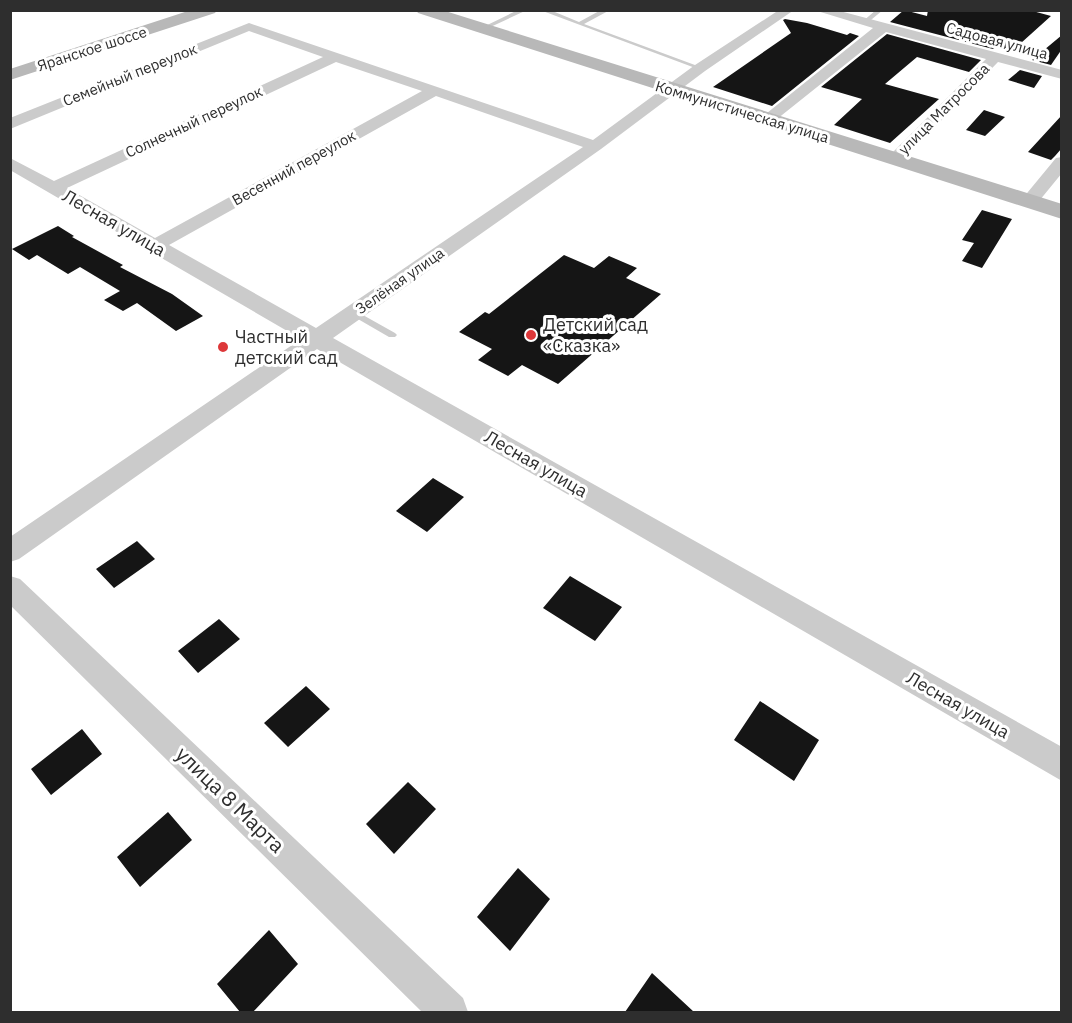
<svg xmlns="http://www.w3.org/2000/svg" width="1072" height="1023" font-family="'IBM Plex Sans',sans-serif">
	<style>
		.building { fill: #151515 }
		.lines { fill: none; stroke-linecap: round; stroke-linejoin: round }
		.lane { fill: #cbcbcb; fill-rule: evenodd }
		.street { fill: #cbcbcb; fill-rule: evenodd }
		.secondary { fill: #b8b8b8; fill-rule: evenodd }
		.poi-dot { fill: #dd3739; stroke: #fff; stroke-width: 2 }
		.labels { text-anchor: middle; stroke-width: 6; stroke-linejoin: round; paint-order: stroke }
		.far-street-label { font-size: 15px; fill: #2e2e2e; stroke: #fff }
		.street-label { font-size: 18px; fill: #2e2e2e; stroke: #fff }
		.poi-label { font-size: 18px; fill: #2e2e2e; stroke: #fff; text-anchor: start }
		.near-street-label { font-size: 21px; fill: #2e2e2e; stroke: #fff }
	</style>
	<rect width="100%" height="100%" fill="#fff"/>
	<!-- building -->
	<path class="building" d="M 904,10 L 927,16 L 928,10 L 1029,10 L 1051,16 L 1012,51 L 996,47 L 993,49 L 890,22 Z
		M 785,19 L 807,23 L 847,35 L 850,33 L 859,36 L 772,106 L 713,87 L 791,33 L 783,20 Z
		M 887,34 L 981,60 L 969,72 L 917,57 L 885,84 L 939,99 L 890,143 L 834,125 L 862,99 L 821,87 Z
		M 1062,35 L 1062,49 L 1051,65 L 1032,60 Z
		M 1020,70 L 1042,76 L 1034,88 L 1008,80 Z
		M 984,110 L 1005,117 L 985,136 L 966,130 Z
		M 1062,115 L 1062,148 L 1055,156 L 1051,160 L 1028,152 Z
		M 982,210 L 1012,219 L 982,268 L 962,261 L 974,243 L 962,240 Z
		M 58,226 L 74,236 L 72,237 L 123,265 L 120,267 L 172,294 L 203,316 L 176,331 L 137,303 L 123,311 L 104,300 L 120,291 L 80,267 L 68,274 L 37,255 L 29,260 L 12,249 Z
		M 564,255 L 594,268 L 609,256 L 637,268 L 626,278 L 661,294 L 558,384 L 522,365 L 508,376 L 478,360 L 492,349 L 459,332 L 485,312 L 489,314 Z
		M 433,478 L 464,497 L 427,532 L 396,511 Z
		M 137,541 L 155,559 L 114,588 L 96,569 Z
		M 570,576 L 622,607 L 595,641 L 543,608 Z
		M 219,619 L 240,639 L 198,673 L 178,651 Z
		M 306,686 L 330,709 L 288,747 L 264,723 Z
		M 760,701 L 819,740 L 794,781 L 734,740 Z
		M 82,729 L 102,754 L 51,795 L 31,769 Z
		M 408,782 L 436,809 L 394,854 L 366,824 Z
		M 168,812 L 192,840 L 140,887 L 117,857 Z
		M 518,868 L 550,899 L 510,951 L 477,917 Z
		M 269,930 L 298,964 L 253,1012 L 240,1012 L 217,984 Z
		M 652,973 L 694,1012 L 625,1012 Z"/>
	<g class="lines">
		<!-- lane -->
		<path class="lane" d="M 518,10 L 527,10 L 484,30 L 479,29 Z
			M 540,10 L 550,10 L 579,22 L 601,10 L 610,10 L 584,24 L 703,68 L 698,69 Z
			M 876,10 L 883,10 L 866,24 L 862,24 L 862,22 Z
			M 354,310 L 395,333 L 397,335 L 395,337 L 389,337 L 351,315 L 351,311 Z"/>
		<!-- street -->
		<path class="street" d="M 779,10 L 794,10 L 705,71 L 601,149 L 333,338 L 1062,747 L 1062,781 L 317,349 L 19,559 L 10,562 L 10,537 L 301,339 L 10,170 L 10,158 L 54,181 L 323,57 L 249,31 L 10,129 L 10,118 L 249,23 L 593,140 L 695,65 ZM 336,62 L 422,91 L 155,238 L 67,188 ZM 436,96 L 583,147 L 316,328 L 169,245 Z
			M 814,10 L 836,10 L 1062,70 L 1062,79 L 998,62 L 900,163 L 888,163 L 886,160 L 888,157 L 986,59 L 886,32 L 772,123 L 762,123 L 759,120 L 762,117 L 873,28 Z
			M 1062,157 L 1062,173 L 1035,206 L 1023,206 L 1020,202 L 1023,198 L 1056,158 Z
			M 10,576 L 20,579 L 463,998 L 468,1012 L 422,1012 L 10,605 Z"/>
		<!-- secondary -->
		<path class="secondary" d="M 191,10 L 217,10 L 215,13 L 10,80 L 10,69 Z
			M 416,10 L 442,10 L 1062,204 L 1062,219 L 418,13 Z"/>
	</g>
	<!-- markers -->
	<g class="poi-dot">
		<circle cx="531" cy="335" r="6"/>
		<circle cx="223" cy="347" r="6"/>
	</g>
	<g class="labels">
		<!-- far-street labels -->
		<g class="far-street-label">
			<text transform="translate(997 41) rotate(15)" y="5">Садовая улица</text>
			<text transform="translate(92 49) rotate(-18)" y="5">Яранское шоссе</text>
			<text transform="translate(130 75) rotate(-22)" y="5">Семейный переулок</text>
			<text transform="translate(944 109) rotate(-45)" y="5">улица Матросова</text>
			<text transform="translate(742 112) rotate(17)" y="5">Коммунистическая улица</text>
			<text transform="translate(194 122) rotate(-25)" y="5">Солнечный переулок</text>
			<text transform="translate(294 168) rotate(-29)" y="5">Весенний переулок</text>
			<text transform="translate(400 281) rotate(-35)" y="5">Зелёная улица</text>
		</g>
		<!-- street labels -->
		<g class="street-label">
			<text transform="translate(114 223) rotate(30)" y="6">Лесная улица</text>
			<text transform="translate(536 464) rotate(30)" y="6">Лесная улица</text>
			<text transform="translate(958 705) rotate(30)" y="6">Лесная улица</text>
		</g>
		<!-- poi labels -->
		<g class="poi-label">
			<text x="543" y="331">Детский сад<tspan x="543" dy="21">«Сказка»</tspan></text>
			<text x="235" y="343">Частный<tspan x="235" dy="21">детский сад</tspan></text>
		</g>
		<!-- near-street labels -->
		<g class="near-street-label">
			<text transform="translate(230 800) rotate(44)" y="7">улица 8 Марта</text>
		</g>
	</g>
	<!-- border -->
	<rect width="1072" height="1023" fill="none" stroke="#2e2e2e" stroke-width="24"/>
</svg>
